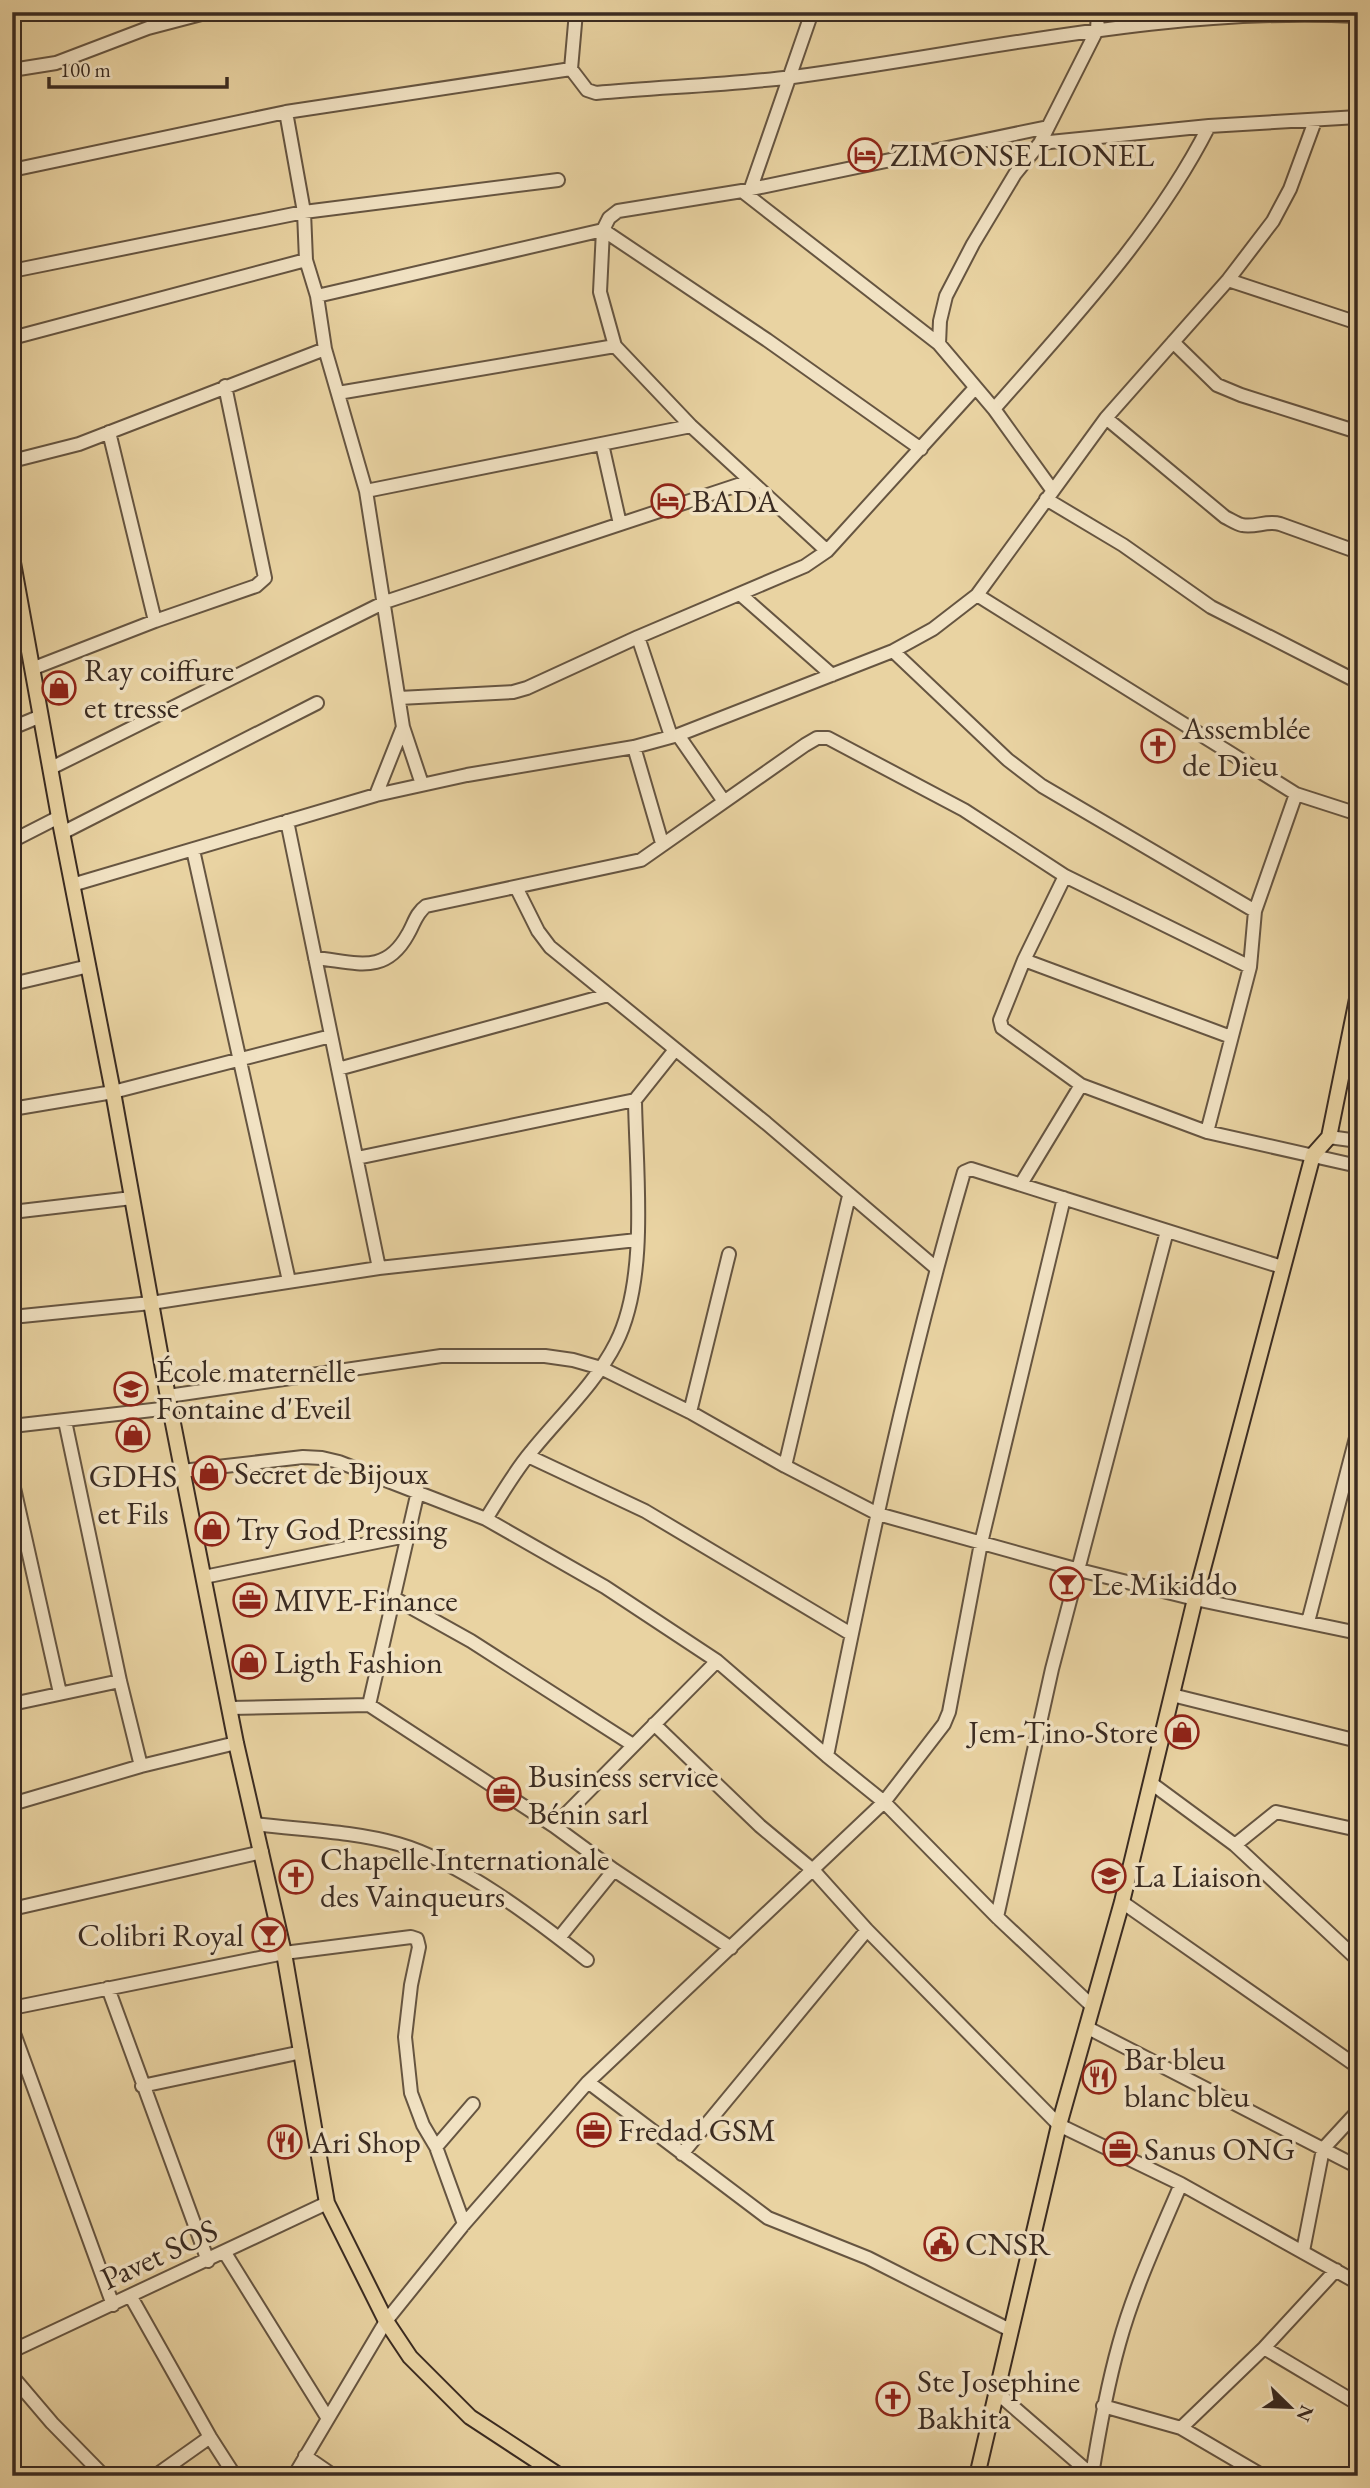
<svg xmlns="http://www.w3.org/2000/svg" width="1370" height="2488" font-family="'EB Garamond',serif">
	<style>
		.lines { fill: none; stroke-linecap: round; stroke-linejoin: round }
		.minor-casing { stroke: #665541; stroke-width: 16 }
		.major-casing { stroke: #3a2b21; stroke-width: 18 }
		.minor { stroke: #f1e2c3; stroke-width: 12 }
		.major { stroke: #e9d3a2; stroke-width: 14 }
		.labels { text-anchor: middle; stroke-width: 7; stroke-linejoin: round; paint-order: stroke }
		.poi-label { font-size: 32px; fill: #3a2b21; stroke: #f1e2c3; text-anchor: start }
		.street-label { font-size: 32px; fill: #3a2b21; stroke: #f1e2c3 }
	</style>
	<rect width="100%" height="100%" fill="#e9d3a2"/>
	<filter id="stains"><feTurbulence type="fractalNoise" baseFrequency=".00286" numOctaves="4"/><feColorMatrix values="0 0 0 0 .2 0 0 0 0 .09 0 0 0 0 .02 0 0 0 .5 -.17"/></filter>
	<radialGradient id="worn" r=".72"><stop offset=".6" stop-color="#630" stop-opacity="0"/><stop offset="1" stop-color="#630" stop-opacity=".3"/></radialGradient>
	<g class="lines">
		<defs>
			<path id="minor" d="M 576,12 L 571,69 L 587,90 L 596,93 C 661,87 728,85 793,77 C 980,52 1167,6 1358,16
				M 576,15 L 592,12
				M 12,70 L 56,63 L 148,28 L 209,12
				M 286,112 L 304,212 L 306,260 L 317,296 L 325,349 L 366,491 L 403,727 L 422,784
				M 1040,143 L 1209,126 L 1358,117
				M 12,170 L 286,112 L 571,69
				M 751,188 L 812,12
				M 742,191 L 939,344 L 994,409 L 1053,491
				M 603,230 L 600,292 L 615,346 L 691,426 L 827,551
				M 603,230 L 767,340 L 921,449
				M 12,271 L 304,212 L 558,180
				M 1228,280 L 1358,323
				M 317,296 L 603,230 L 609,218 L 618,211 L 742,191 L 1048,127
				M 12,338 L 306,260
				M 1173,342 L 1217,385 L 1241,395 L 1358,432
				M 939,344 L 940,321 L 946,296 L 973,244 L 1015,174 L 1040,143 L 1097,30 L 1098,12
				M 338,393 L 615,346
				M 994,409 C 1071,321 1156,231 1209,126
				M 1106,418 L 1225,517 C 1231,520 1237,524 1242,525 C 1255,528 1267,520 1280,524 L 1358,552
				M 109,432 L 155,621
				M 602,444 L 620,524
				M 12,461 L 79,444 L 325,349
				M 366,491 L 691,426
				M 1046,499 L 1123,545 L 1211,607 L 1358,682
				M 740,594 L 832,675
				M 977,595 L 1296,794 L 1358,814
				M 638,637 L 671,736
				M 893,651 L 1008,760 L 1042,786 L 1255,911
				M 34,668 L 155,621 L 256,586 L 265,578 L 225,386
				M 399,698 L 513,692 L 527,688 L 638,637 L 805,566 L 827,551 L 975,388
				M 12,728 L 41,716
				M 678,735 L 723,800
				M 634,747 L 662,843
				M 51,768 L 385,602 L 750,481
				M 376,795 L 403,727
				M 287,821 L 379,1268
				M 62,833 L 317,703
				M 12,841 L 59,817
				M 193,850 L 289,1281
				M 1065,876 L 1024,960 L 1000,1020 L 1002,1028 L 1081,1085 L 1207,1132 L 1358,1166
				M 72,885 L 376,795 L 467,775 L 634,747 L 678,735 L 893,651 L 933,629 L 977,595 L 1106,418 L 1228,280 L 1273,221 L 1290,189 L 1315,121
				M 516,887 L 538,931 L 550,947 L 766,1123 L 936,1268
				M 315,958 C 356,962 385,976 408,934 C 414,924 416,913 426,906 L 641,860 L 805,745 L 817,738 L 828,738 L 964,810 L 1065,876 L 1250,967
				M 1024,960 L 1231,1037
				M 12,984 L 89,966
				M 338,1069 L 608,995
				M 12,1109 L 113,1092 L 331,1036
				M 1207,1132 L 1250,967 L 1255,911 L 1296,794
				M 1329,1137 L 1358,1141
				M 357,1158 L 635,1100 L 674,1051
				M 1021,1184 L 1081,1085
				M 12,1212 L 132,1198
				M 12,1317 L 151,1303 L 379,1268 L 637,1240
				M 168,1396 L 441,1356 L 545,1356 L 573,1360 L 601,1368 L 690,1412 L 785,1466 L 878,1514 L 1079,1570 L 1195,1599 L 1358,1633
				M 690,1412 L 729,1254
				M 65,1421 L 120,1681 L 141,1766
				M 12,1426 L 170,1408
				M 528,1456 L 645,1511 L 851,1634
				M 785,1466 L 849,1196
				M 182,1471 L 303,1457 L 322,1458 L 339,1462 L 486,1519 L 605,1587 L 717,1661 L 827,1756 L 884,1802 L 997,1917 L 1092,2006
				M 12,1479 L 60,1693
				M 486,1519 C 500,1497 514,1472 531,1452 C 559,1417 596,1383 616,1343 C 649,1278 636,1172 635,1100
				M 204,1577 L 406,1536
				M 394,1598 L 471,1641 L 633,1745
				M 1308,1622 L 1358,1430
				M 1172,1695 L 1358,1741
				M 12,1704 L 120,1681
				M 369,1705 L 418,1491
				M 229,1708 L 369,1705 L 554,1826 L 614,1870 L 731,1948
				M 654,1724 L 760,1826 L 814,1871 L 867,1930 L 1059,2125 L 1181,2184 L 1358,2283
				M 827,1756 C 866,1561 908,1364 964,1172 L 971,1169 L 1282,1267
				M 1151,1783 L 1235,1845 L 1358,1960
				M 12,1804 L 141,1766 L 236,1743
				M 255,1824 C 302,1830 352,1831 398,1844 C 461,1862 535,1919 587,1960
				M 554,1826 L 717,1661
				M 1235,1845 L 1276,1812 L 1358,1830
				M 1122,1902 L 1358,2067
				M 12,1909 L 262,1852
				M 997,1917 L 1052,1669 L 1167,1231
				M 559,1938 L 614,1870
				M 108,1988 L 208,2261
				M 12,2008 L 284,1953 L 411,1937 L 417,1939 L 419,1947 L 411,1985 L 405,2037 L 411,2093 L 423,2125 L 436,2147 L 464,2224
				M 1086,2027 L 1358,2167
				M 12,2028 L 113,2305
				M 588,2082 L 768,2218 L 868,2258 L 1010,2330
				M 142,2086 L 302,2052
				M 436,2147 L 473,2104
				M 682,2154 L 867,1930
				M 1303,2251 L 1323,2149 L 1358,2111
				M 225,2253 L 327,2417
				M 131,2297 L 210,2437 L 235,2476
				M 1264,2348 L 1358,2404
				M 12,2351 L 327,2203
				M 12,2376 L 52,2423 L 104,2476
				M 995,2391 L 1093,2476
				M 1103,2406 L 1181,2428 L 1263,2476
				M 1181,2428 L 1264,2348 L 1336,2270
				M 305,2456 L 334,2476
				M 1092,2475 C 1099,2431 1107,2387 1119,2344 C 1134,2289 1159,2236 1181,2184
				M 155,2476 L 210,2437
				M 294,2476 L 386,2321 L 464,2224 L 588,2082 L 884,1802 L 944,1724 L 949,1712 L 981,1543 L 1064,1198"/>
			<path id="major" d="M 12,557 L 59,817 L 113,1092 L 170,1408 L 236,1743 L 284,1953 L 327,2203 L 386,2321 L 410,2357 L 470,2417 L 560,2476
				M 977,2476 L 1059,2125 L 1122,1902 L 1195,1599 L 1313,1155 L 1329,1137 L 1358,994"/>
		</defs>
		<!-- minor casing -->
		<use href="#minor" class="minor-casing"/>
		<!-- major casing -->
		<use href="#major" class="major-casing"/>
		<!-- minor -->
		<use href="#minor" class="minor"/>
		<!-- major -->
		<use href="#major" class="major"/>
	</g>
	<!-- icons -->
	<defs>
		<symbol id="hotel-ring" viewBox="-11 -11 22 22"><circle r="9.5" fill="#f1e2c3" stroke="#8f2418" stroke-width="1.5"/><path d="M-6-4.5h1.5V1H6V5H4.5V3h-9V5H-6ZM-4 0a1.8 1.8 0 1 1 3.6 0ZM.5 0V-2.5h3Q6-2.5 6 0Z" fill="#8f2418"/></symbol>
		<symbol id="shop-ring" viewBox="-11 -11 22 22"><circle r="9.5" fill="#f1e2c3" stroke="#8f2418" stroke-width="1.5"/><path d="M-5-2.5h2.3a2.7 3.5 0 0 1 5.4 0H5L5.5 6h-11ZM-1.5-2.5h3a1.5 2.3 0 0 0-3 0Z" fill="#8f2418"/></symbol>
		<symbol id="church-ring" viewBox="-11 -11 22 22"><circle r="9.5" fill="#f1e2c3" stroke="#8f2418" stroke-width="1.5"/><path d="M-1.2-6h2.4v3.5h3.3v2.4h-3.3V6h-2.4V-.1h-3.3v-2.4h3.3Z" fill="#8f2418"/></symbol>
		<symbol id="school-ring" viewBox="-11 -11 22 22"><circle r="9.5" fill="#f1e2c3" stroke="#8f2418" stroke-width="1.5"/><path d="M0-5L7-2L0 1L-7-2ZM-4 1L0 2.5L4 1V4Q0 6-4 4Z" fill="#8f2418"/></symbol>
		<symbol id="bar-ring" viewBox="-11 -11 22 22"><circle r="9.5" fill="#f1e2c3" stroke="#8f2418" stroke-width="1.5"/><path d="M-6-5H6L.8 .8V4.5H3.5V6h-7V4.5H-.8V.8Z" fill="#8f2418"/></symbol>
		<symbol id="office-ring" viewBox="-11 -11 22 22"><circle r="9.5" fill="#f1e2c3" stroke="#8f2418" stroke-width="1.5"/><path d="M-6-3h4V-5.5h4V-3h4V5H-6ZM-1-4.5V-3h2v-1.5ZM-6 0V1H6V0Z" fill="#8f2418"/></symbol>
		<symbol id="restaurant-ring" viewBox="-11 -11 22 22"><circle r="9.5" fill="#f1e2c3" stroke="#8f2418" stroke-width="1.5"/><path d="M-5-6h1v4h1v-4h1v4h1v-4h1v5L-1.5 .5V6h-2V.5L-5-1ZM5-6V6H3V1.5H1.5Q1.5-4 5-6Z" fill="#8f2418"/></symbol>
		<symbol id="civic-ring" viewBox="-11 -11 22 22"><circle r="9.5" fill="#f1e2c3" stroke="#8f2418" stroke-width="1.5"/><path d="M-.6-6.5H3V-4.5H.6V-3L4-1V1h2V6H-6V1h2V-1L-.6-3ZM-1.2 2.5V6h2.4V2.5Z" fill="#8f2418"/></symbol>
	</defs>
	<g fill-rule="evenodd">
		<use href="#hotel-ring" x="846" y="136" width="38" height="38"/>
		<use href="#hotel-ring" x="649" y="482" width="38" height="38"/>
		<use href="#shop-ring" x="40" y="669" width="38" height="38"/>
		<use href="#church-ring" x="1139" y="727" width="38" height="38"/>
		<use href="#school-ring" x="112" y="1370" width="38" height="38"/>
		<use href="#shop-ring" x="114" y="1416" width="38" height="38"/>
		<use href="#shop-ring" x="190" y="1454" width="38" height="38"/>
		<use href="#shop-ring" x="193" y="1510" width="38" height="38"/>
		<use href="#bar-ring" x="1048" y="1565" width="38" height="38"/>
		<use href="#office-ring" x="231" y="1581" width="38" height="38"/>
		<use href="#shop-ring" x="230" y="1643" width="38" height="38"/>
		<use href="#shop-ring" x="1163" y="1713" width="38" height="38"/>
		<use href="#office-ring" x="485" y="1775" width="38" height="38"/>
		<use href="#school-ring" x="1090" y="1857" width="38" height="38"/>
		<use href="#church-ring" x="277" y="1858" width="38" height="38"/>
		<use href="#bar-ring" x="250" y="1916" width="38" height="38"/>
		<use href="#restaurant-ring" x="1080" y="2058" width="38" height="38"/>
		<use href="#office-ring" x="575" y="2111" width="38" height="38"/>
		<use href="#restaurant-ring" x="266" y="2123" width="38" height="38"/>
		<use href="#office-ring" x="1101" y="2130" width="38" height="38"/>
		<use href="#civic-ring" x="922" y="2225" width="38" height="38"/>
		<use href="#church-ring" x="874" y="2380" width="38" height="38"/>
	</g>
	<g class="labels">
		<!-- poi labels -->
		<g class="poi-label">
			<text x="890" y="166">ZIMONSE LIONEL</text>
			<text x="692" y="512">BADA</text>
			<text x="84" y="681">Ray coiffure<tspan x="84" dy="37">et tresse</tspan></text>
			<text x="1182" y="739">Assemblée<tspan x="1182" dy="37">de Dieu</tspan></text>
			<text x="156" y="1382">École maternelle<tspan x="156" dy="37">Fontaine d'Eveil</tspan></text>
			<text x="234" y="1484">Secret de Bijoux</text>
			<text x="133" y="1487" text-anchor="middle">GDHS<tspan x="133" dy="37">et Fils</tspan></text>
			<text x="236" y="1540">Try God Pressing</text>
			<text x="1092" y="1595">Le Mikiddo</text>
			<text x="274" y="1611">MIVE-Finance</text>
			<text x="274" y="1673">Ligth Fashion</text>
			<text x="1158" y="1743" text-anchor="end">Jem-Tino-Store</text>
			<text x="528" y="1787">Business service<tspan x="528" dy="37">Bénin sarl</tspan></text>
			<text x="320" y="1870">Chapelle Internationale<tspan x="320" dy="37">des Vainqueurs</tspan></text>
			<text x="1134" y="1887">La Liaison</text>
			<text x="244" y="1946" text-anchor="end">Colibri Royal</text>
			<text x="1124" y="2070">Bar bleu<tspan x="1124" dy="37">blanc bleu</tspan></text>
			<text x="618" y="2141">Fredad GSM</text>
			<text x="310" y="2153">Ari Shop</text>
			<text x="1144" y="2160">Sanus ONG</text>
			<text x="965" y="2255">CNSR</text>
			<text x="917" y="2392">Ste Josephine<tspan x="917" dy="37">Bakhita</tspan></text>
		</g>
		<!-- street labels -->
		<g class="street-label">
			<text transform="translate(159 2254) rotate(-25)" y="11">Pavet SOS</text>
		</g>
	</g>
	<!-- margin -->
	<rect width="1370" height="2488" fill="none" stroke="#e9d3a2" stroke-width="42"/>
	<rect x="14" y="14" width="1342" height="2460" fill="none" stroke="#3a2b21" stroke-width="3.5"/>
	<rect x="21" y="21" width="1328" height="2446" fill="none" stroke="#3a2b21" stroke-width="2"/>
	<!-- north arrow -->
	<g transform="translate(1290 2407) rotate(113)" stroke="#f1e2c3" stroke-width="5" paint-order="stroke">
	<path d="M0-5L12 26L0 18L-12 26Z" fill="#3a2b21"/>
	<text y="-10" font-size="19" font-weight="bold" text-anchor="middle" fill="#3a2b21">N</text>
	</g>
	<!-- scale -->
	<path d="M49 77v10h178v-10" fill="none" stroke="#3a2b21" stroke-width="3.5"/>
	<text x="60" y="77" font-size="21" fill="#3a2b21" stroke="#f1e2c3" stroke-width="5" paint-order="stroke">100 m</text>
	<rect width="100%" height="100%" filter="url(#stains)"/>
	<rect width="100%" height="100%" fill="url(#worn)"/>
</svg>
